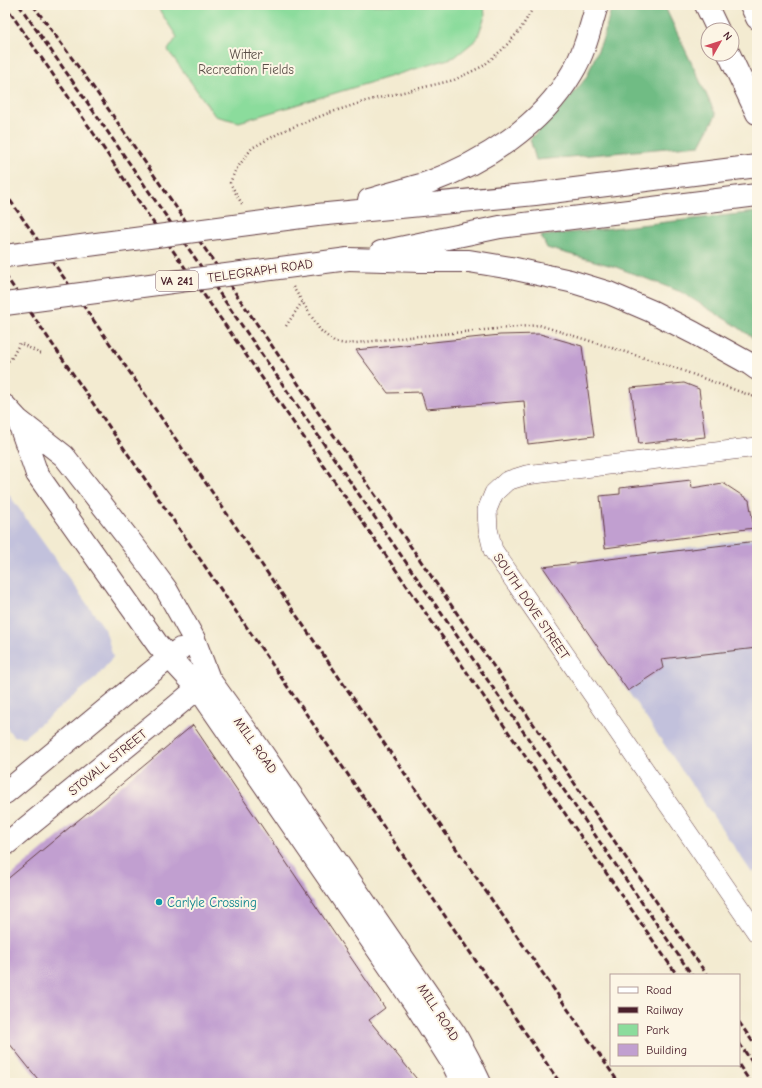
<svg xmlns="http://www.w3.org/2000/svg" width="762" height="1088" font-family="'Comic Neue',sans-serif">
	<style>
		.industrial { fill: #c2c1dc }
		.green { fill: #8bdc9c; stroke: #6a7e64 }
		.forest { fill: #70bc84; stroke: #5d6e58 }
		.building { fill: #c19fd0 }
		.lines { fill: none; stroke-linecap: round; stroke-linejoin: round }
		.street-casing { stroke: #633e44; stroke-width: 20 }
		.secondary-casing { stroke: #633e44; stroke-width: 24 }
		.primary-casing { stroke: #633e44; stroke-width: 24 }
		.path { stroke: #633e44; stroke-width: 2.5; stroke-dasharray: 1 3; stroke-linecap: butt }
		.street { stroke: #fff; stroke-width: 19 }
		.secondary { stroke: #fff; stroke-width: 22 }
		.primary { stroke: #fff; stroke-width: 22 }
		.rail { stroke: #4a1f2b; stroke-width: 3; stroke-dasharray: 6 3; stroke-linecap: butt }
		.primary-bridge-casing { stroke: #633e44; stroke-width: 24; stroke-linecap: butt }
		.primary-bridge { stroke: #fff; stroke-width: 22 }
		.culture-dot { fill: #0f9aa8; stroke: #fcf5e5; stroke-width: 1.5 }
		.labels { text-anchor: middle; stroke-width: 4; stroke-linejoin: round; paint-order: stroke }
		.shield { fill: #fcf5e5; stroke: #7f5f63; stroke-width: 1 }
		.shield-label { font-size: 12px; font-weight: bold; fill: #4a1f2b }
		.park-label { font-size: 13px; fill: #5a4e47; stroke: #fcf5e5 }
		.street-label { font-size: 13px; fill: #4a1f2b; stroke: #fcf5e5 }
		.culture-label { font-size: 13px; fill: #0d838f; stroke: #fcf5e5; text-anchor: start }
	</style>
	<rect width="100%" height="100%" fill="#fcf5e5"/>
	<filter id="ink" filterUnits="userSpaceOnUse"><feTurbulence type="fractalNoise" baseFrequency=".025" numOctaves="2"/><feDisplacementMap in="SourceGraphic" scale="8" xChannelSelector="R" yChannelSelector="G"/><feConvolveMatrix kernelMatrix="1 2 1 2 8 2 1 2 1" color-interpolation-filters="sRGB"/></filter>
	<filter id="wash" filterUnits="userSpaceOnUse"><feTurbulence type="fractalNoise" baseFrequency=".012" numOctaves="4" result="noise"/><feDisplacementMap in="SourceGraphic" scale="16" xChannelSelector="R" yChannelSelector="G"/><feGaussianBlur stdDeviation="0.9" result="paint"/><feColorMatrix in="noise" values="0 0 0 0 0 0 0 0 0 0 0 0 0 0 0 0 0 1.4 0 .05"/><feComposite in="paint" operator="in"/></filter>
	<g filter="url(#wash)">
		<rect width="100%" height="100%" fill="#f3ebd1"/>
		<!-- industrial -->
		<path class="industrial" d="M 5,489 L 105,629 L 113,657 L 97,677 L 24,737 L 13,736 L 5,725 Z
			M 757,538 L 757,870 L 752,873 L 543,567 Z"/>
		<!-- green -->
		<path class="green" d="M 156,5 L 484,5 L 485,16 L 477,39 L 455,57 L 239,122 L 215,116 L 168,50 L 177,37 Z"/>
		<!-- forest -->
		<path class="forest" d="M 612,5 L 664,5 L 716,115 L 700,145 L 536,160 L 530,139 L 559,111 L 586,78 L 604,36 Z
			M 757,212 L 757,341 L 738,327 L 681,292 L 616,267 L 547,248 L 541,236 Z"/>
		<g id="blocks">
			<!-- building -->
			<path class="building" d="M 540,334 L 582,346 L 594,436 L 528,444 L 524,401 L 426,409 L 421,392 L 388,393 L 356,350 L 500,335 Z
				M 684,383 L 699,389 L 705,437 L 639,444 L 631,388 Z
				M 691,480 L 692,488 L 723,483 L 749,500 L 754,528 L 605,548 L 600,496 L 620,494 L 620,488 Z
				M 757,541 L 757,648 L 661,659 L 663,668 L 628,691 L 543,567 Z
				M 193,725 L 385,1008 L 369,1020 L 420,1083 L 41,1083 L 5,1038 L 5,881 Z"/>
		</g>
	</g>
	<g filter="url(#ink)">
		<use href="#blocks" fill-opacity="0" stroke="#633e44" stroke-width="1"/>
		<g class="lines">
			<defs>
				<path id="street" d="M 757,447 L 526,475 L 507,481 L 494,493 L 487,510 L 488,529 L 493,550 L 757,933"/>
				<path id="secondary" d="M 5,406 L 18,420 L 64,456 L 138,551 L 166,589 L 194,639 L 209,679 L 258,747 L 455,1034 L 469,1060 L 480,1083
					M 18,420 L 37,474 L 158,645 L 198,688 L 415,1004 L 453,1064 L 462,1083
					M 5,793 L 149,674 L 180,649
					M 5,845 L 174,708 L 198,688 L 209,679"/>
				<path id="primary" d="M 706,5 L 718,30
					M 751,5 L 757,18
					M 729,54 L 757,113
					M 369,200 C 388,194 408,189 427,183 C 484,162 541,126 572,73 C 585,52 590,28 597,5
					M 317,215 L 535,194 L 757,166
					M 381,252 L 500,227 L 757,195
					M 348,259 L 421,261 L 469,261 L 511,268 L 570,281 L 609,293 L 651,311 L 694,333 L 750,364 L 757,369"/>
			</defs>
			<!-- street casing -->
			<use href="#street" class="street-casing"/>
			<!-- secondary casing -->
			<use href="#secondary" class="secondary-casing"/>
			<!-- primary casing -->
			<use href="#primary" class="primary-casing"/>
			<!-- path -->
			<path class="path" d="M 242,204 L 230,183 L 235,171 L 252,148 L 283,131 L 326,114 L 366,101 L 454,80 L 483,66 L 503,49 L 520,30 L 535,5
				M 293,287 L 320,330 L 334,342 L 347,344 L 409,337 L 539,325 L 670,366 L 757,398
				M 286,326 L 302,302
				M 5,363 L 11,359 L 20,343 L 43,355"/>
			<!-- street -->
			<use href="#street" class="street"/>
			<!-- secondary -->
			<use href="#secondary" class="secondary"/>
			<!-- primary -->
			<use href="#primary" class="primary"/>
			<!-- rail -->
			<path class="rail" d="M 5,5 L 94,134 L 148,215 L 321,462 L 677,975
				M 19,5 L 80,92 L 692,975
				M 33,5 L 93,87 L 707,975
				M 5,193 L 149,400 L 453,844 L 619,1083
				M 5,275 L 414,871 L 560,1083
				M 739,1022 L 757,1048
				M 739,1043 L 757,1069
				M 739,1065 L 751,1083"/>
			<defs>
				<path id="primary-bridge" d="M 5,256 L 317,215
					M 5,304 L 348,259"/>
			</defs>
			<!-- primary-bridge casing -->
			<use href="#primary-bridge" class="primary-bridge-casing"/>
			<!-- primary-bridge -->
			<use href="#primary-bridge" class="primary-bridge"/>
		</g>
	</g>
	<!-- markers -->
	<circle class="culture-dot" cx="159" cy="902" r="4"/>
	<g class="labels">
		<!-- shield labels -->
		<rect class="shield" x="156" y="271" width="42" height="20" rx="3"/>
		<g class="shield-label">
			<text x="177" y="285">VA 241</text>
		</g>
		<!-- park labels -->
		<g class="park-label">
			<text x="246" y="59">Witter<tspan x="246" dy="15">Recreation Fields</tspan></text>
		</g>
		<!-- street labels -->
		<g class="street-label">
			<text transform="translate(260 270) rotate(-8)" y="5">TELEGRAPH ROAD</text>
			<text transform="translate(532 606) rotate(56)" y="5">SOUTH DOVE STREET</text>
			<text transform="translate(256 745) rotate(55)" y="5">MILL ROAD</text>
			<text transform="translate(107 762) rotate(-39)" y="5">STOVALL STREET</text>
			<text transform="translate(439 1012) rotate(57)" y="5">MILL ROAD</text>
		</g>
		<!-- culture labels -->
		<g class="culture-label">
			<text x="167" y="907">Carlyle Crossing</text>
		</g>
	</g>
	<!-- margin -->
	<rect width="762" height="1088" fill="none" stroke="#fcf5e5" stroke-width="20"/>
	<!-- legend -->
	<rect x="610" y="974" width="130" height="92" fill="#fcf5e5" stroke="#b59f9b"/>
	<rect x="618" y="987" width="20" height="6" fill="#ffffff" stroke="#b59f9b"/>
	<text x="646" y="994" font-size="12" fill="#4a1f2b">Road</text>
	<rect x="618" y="1007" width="20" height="6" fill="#4a1f2b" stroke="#b59f9b"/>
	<text x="646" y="1014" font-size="12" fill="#4a1f2b">Railway</text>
	<rect x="618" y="1024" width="20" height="12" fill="#8bdc9c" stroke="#b59f9b"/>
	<text x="646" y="1034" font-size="12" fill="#4a1f2b">Park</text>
	<rect x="618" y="1044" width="20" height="12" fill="#c19fd0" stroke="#b59f9b"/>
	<text x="646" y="1054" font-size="12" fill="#4a1f2b">Building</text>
	<!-- north arrow -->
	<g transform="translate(720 42) rotate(51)"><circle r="19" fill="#fcf5e5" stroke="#b59f9b"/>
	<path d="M0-3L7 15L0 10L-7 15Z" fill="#d1495b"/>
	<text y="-6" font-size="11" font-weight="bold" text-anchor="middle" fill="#4a1f2b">N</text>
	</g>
</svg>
